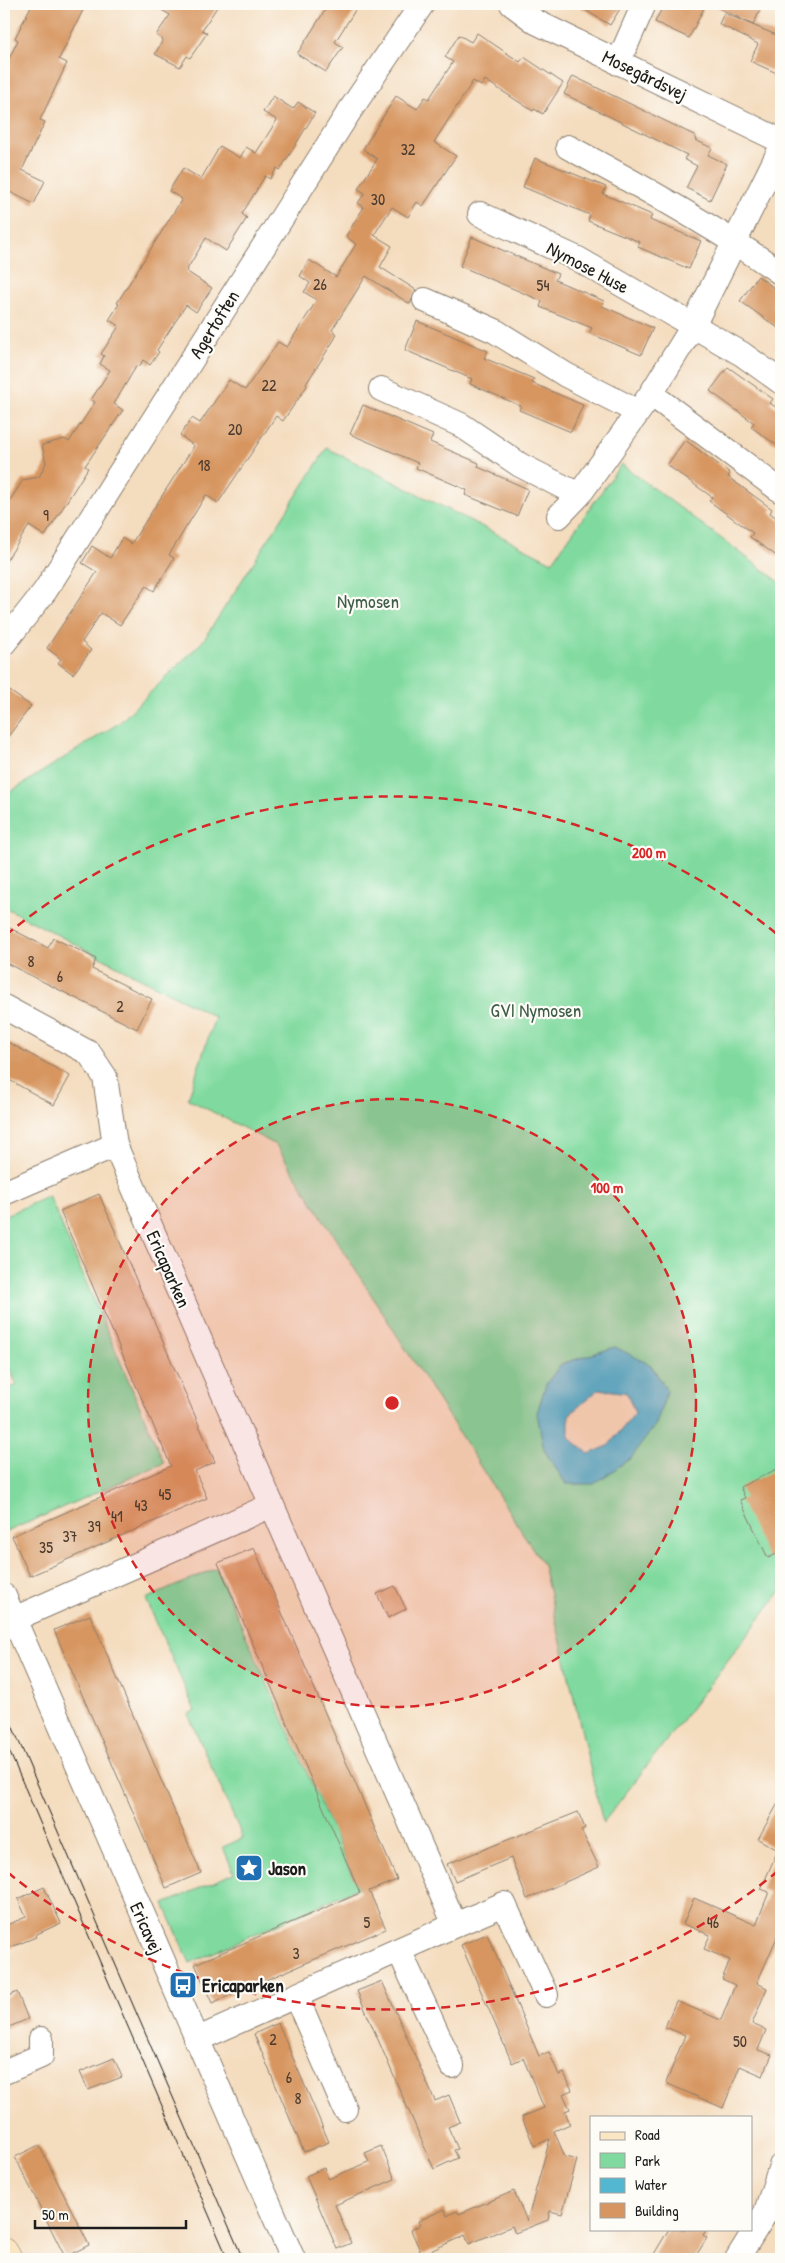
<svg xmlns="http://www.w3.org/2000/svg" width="785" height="2263" font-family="'Patrick Hand',sans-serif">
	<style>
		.green { fill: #80da9f; stroke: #4e7b5e; fill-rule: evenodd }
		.water { fill: #53b7d1; stroke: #386a76; fill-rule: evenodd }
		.building { fill: #d79661 }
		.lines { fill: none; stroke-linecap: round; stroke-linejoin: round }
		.street-casing { stroke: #887c6d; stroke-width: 26 }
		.secondary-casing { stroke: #887c6d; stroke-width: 29 }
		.street { stroke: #fff; stroke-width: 24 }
		.secondary { stroke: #fbe6c3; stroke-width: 28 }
		.tram { stroke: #1c1c1c; stroke-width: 1 }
		.ring { fill: none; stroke: #d62828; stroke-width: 2.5; stroke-dasharray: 9 6 }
		.labels { text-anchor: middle; stroke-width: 4.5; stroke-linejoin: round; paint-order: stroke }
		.number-label { font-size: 16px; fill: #4b3a2d }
		.street-label { font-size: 19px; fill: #1c1c1c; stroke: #fdfcf7 }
		.park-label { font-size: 19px; fill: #3f5e4a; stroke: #fdfcf7 }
		.poi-label { font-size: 19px; font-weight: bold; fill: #1c1c1c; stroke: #fdfcf7; text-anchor: start }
		.centre { fill: #d62828; stroke: #fdfcf7; stroke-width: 2.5 }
		.ring-label { font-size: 15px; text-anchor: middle; font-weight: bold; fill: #d62828; stroke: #fdfcf7; stroke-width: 4.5; stroke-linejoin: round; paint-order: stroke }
	</style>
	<rect width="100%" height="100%" fill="#fdfcf7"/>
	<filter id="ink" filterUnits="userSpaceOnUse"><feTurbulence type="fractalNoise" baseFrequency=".02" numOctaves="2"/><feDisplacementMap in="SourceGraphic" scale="10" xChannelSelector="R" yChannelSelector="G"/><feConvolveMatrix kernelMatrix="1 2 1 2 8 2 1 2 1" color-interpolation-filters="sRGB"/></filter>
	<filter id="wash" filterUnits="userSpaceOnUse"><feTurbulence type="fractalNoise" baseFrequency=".0096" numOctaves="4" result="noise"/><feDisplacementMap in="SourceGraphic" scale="20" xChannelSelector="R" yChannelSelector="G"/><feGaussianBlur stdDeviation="1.12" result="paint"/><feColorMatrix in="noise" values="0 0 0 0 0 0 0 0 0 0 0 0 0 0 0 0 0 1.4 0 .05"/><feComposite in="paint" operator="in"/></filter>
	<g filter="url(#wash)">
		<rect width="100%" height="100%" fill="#f4dcbe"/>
		<!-- green -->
		<path class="green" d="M 327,448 L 552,562 L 621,464 L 781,583 L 781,1591 L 603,1823 L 543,1565 L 276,1145 L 188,1099 L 215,1017 L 4,907 L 4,796 L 119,723 L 203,641 ZM 585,1357 L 651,1365 L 667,1391 L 656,1424 L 566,1484 L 561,1364 Z
			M 49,1196 L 164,1463 L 4,1533 L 4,1391 L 17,1385 L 4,1356 L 4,1216 Z
			M 216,1568 L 358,1888 L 190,1963 L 164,1904 L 234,1873 L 223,1847 L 243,1838 L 188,1714 L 195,1711 L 146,1599 Z"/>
		<!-- water -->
		<path class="water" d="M 615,1347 L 651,1365 L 667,1391 L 656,1424 L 631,1458 L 594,1484 L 566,1484 L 544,1450 L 537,1413 L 546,1384 L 561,1364 ZM 599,1389 L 627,1393 L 635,1413 L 608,1446 L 589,1454 L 569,1437 L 569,1415 Z"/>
		<g id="blocks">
			<!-- building -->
			<path class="building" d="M 32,4 L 86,4 L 59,59 L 67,63 L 40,120 L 45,122 L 22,170 L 45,181 L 34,204 L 4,189 L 4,69 L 18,40 L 15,38 Z
				M 152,4 L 219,4 L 202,30 L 207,33 L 190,58 L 187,56 L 180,67 L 155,54 L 163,40 L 156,35 L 170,15 Z
				M 329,4 L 359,4 L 335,42 L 343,47 L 326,72 L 297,54 Z
				M 575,4 L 623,4 L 610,25 Z
				M 664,4 L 706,4 L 689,38 L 655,22 Z
				M 711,4 L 763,4 L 753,25 Z
				M 724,13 L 781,37 L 781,75 L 750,61 L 758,44 L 719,24 Z
				M 477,33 L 520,62 L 524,57 L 563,83 L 543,114 L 534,109 L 533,111 L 485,80 L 481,86 L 473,81 L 434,142 L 456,156 L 423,206 L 417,202 L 408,217 L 392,207 L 374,235 L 392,246 L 380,267 L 416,290 L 410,304 L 366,276 L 332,330 L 337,334 L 334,340 L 306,384 L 307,386 L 283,421 L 276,416 L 218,503 L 206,495 L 169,555 L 174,558 L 154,591 L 146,586 L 120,625 L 101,613 L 82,642 L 91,650 L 73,674 L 58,663 L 61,659 L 47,648 L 97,572 L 82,563 L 92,546 L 110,558 L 122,538 L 131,544 L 194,446 L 180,435 L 192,418 L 200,423 L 229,380 L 245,390 L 278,342 L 287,347 L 317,300 L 304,292 L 310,283 L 300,276 L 309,260 L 336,277 L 356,244 L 346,236 L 364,207 L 358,203 L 365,193 L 358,189 L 377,159 L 363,149 L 396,96 L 417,109 L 425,97 L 429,99 L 453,62 L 445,57 L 459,35 L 471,42 Z
				M 573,76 L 696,136 L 695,140 L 712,148 L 708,155 L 727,164 L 710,200 L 686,188 L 697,166 L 684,159 L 687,155 L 564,94 Z
				M 273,96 L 293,109 L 298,102 L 315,113 L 280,170 L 277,168 L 270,179 L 265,176 L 242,214 L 247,218 L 226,251 L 206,238 L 186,271 L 212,288 L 196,312 L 186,305 L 157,350 L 159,352 L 150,365 L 143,360 L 139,367 L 137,365 L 114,404 L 123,410 L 85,466 L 88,468 L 45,536 L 29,526 L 4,564 L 4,510 L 23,480 L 39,477 L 46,463 L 42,445 L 65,439 L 69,442 L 95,402 L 91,400 L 110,370 L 100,364 L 104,356 L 101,354 L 119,326 L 109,320 L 119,304 L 117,303 L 182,199 L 169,191 L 183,168 L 201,179 L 220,146 L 240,158 L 246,147 L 256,153 L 277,120 L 263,112 Z
				M 535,158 L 606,187 L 603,194 L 652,215 L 650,220 L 701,241 L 689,269 L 638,247 L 640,242 L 588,221 L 590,215 L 523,187 Z
				M 472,237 L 558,274 L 555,280 L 604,301 L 602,306 L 653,328 L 641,355 L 589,333 L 592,328 L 540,307 L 542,301 L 460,266 Z
				M 758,276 L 781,293 L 781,330 L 740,301 Z
				M 417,321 L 488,351 L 484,358 L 534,379 L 532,383 L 583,405 L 571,432 L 519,410 L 521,406 L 470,384 L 472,379 L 405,350 Z
				M 728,367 L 773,399 L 770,403 L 781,411 L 781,448 L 751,427 L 754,423 L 710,391 Z
				M 363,405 L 433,435 L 430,442 L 479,463 L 478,467 L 528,489 L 517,516 L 465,495 L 467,490 L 416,468 L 418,463 L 350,434 Z
				M 685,440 L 730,473 L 728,477 L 772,509 L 770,513 L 781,521 L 781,559 L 750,537 L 753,533 L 709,501 L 712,497 L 667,465 Z
				M 4,687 L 31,706 L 4,742 Z
				M 4,925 L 48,948 L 53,938 L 83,952 L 96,959 L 92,969 L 152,999 L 137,1029 L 4,962 Z
				M 4,1040 L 70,1076 L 54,1105 L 4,1077 Z
				M 99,1194 L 215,1462 L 195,1471 L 207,1498 L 30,1576 L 12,1536 L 171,1466 L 60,1211 Z
				M 781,1467 L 781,1552 L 768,1558 L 740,1500 L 745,1498 L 740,1487 Z
				M 254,1548 L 397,1880 L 369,1891 L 386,1929 L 212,2003 L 195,1964 L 360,1893 L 218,1563 Z
				M 395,1586 L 406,1609 L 388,1618 L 377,1594 Z
				M 90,1615 L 201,1873 L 166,1888 L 54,1630 Z
				M 781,1798 L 781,1928 L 757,1983 L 767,1988 L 752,2024 L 766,2030 L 758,2050 L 772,2055 L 763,2076 L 740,2066 L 723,2108 L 666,2083 L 685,2035 L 665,2027 L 676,2001 L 721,2020 L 735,1985 L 722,1979 L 730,1960 L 704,1949 L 710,1935 L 683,1924 L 694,1898 L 756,1925 L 769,1892 L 761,1889 L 778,1850 L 758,1839 Z
				M 578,1812 L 585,1828 L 581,1830 L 599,1867 L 527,1899 L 511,1858 L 455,1881 L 447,1864 Z
				M 44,1887 L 61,1923 L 35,1935 L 36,1937 L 4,1950 L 4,1926 L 26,1917 L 18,1899 Z
				M 487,1934 L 539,2056 L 549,2052 L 559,2075 L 564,2073 L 572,2090 L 563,2094 L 570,2109 L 565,2111 L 570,2124 L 554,2131 L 565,2157 L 577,2160 L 562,2214 L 550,2211 L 548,2220 L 515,2233 L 512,2226 L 469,2244 L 465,2235 L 422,2255 L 411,2230 L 420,2225 L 418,2221 L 445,2209 L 447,2216 L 457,2211 L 459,2214 L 514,2191 L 527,2221 L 550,2139 L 534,2146 L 522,2117 L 544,2108 L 523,2058 L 512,2063 L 461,1945 Z
				M 382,1981 L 435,2101 L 449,2095 L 460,2122 L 448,2127 L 458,2149 L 454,2150 L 458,2158 L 434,2169 L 357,1991 Z
				M 17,1992 L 28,2019 L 4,2029 L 4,1998 Z
				M 278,2023 L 329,2142 L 304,2152 L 254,2034 Z
				M 114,2058 L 122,2077 L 88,2090 L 80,2072 Z
				M 39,2145 L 89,2245 L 65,2257 L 15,2157 Z
				M 381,2146 L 395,2179 L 335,2205 L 351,2243 L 337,2249 L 306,2176 L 324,2168 L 328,2179 L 369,2162 L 365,2153 Z
				M 669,2229 L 707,2229 L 703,2235 L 707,2238 L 694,2259 L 662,2259 L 654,2254 Z"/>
		</g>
	</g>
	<g filter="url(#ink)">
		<use href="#blocks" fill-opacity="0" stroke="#887c6d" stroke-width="1"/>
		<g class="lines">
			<defs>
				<path id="street" d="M 512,4 L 536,22 L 781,141
					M 618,63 L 644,4
					M 568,147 C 641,186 713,226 781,273
					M 480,214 L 578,259 L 742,354 L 781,382
					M 425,300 L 495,331 L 566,375 L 638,412
					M 381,389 L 461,425 L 520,465 L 579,495
					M 651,394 L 781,491
					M 559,516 L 579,495 L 651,394 L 693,326 L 781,148
					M 4,643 L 45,591 L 349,112 L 422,4
					M 4,1007 L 89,1053 L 105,1077 L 115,1145 L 455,1925 L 196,2040
					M 4,1193 L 115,1145
					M 4,1596 L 293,2259
					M 14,1619 L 272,1505
					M 455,1925 L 504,1904 L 546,1995
					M 399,1950 L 452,2066
					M 296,1996 L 345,2109
					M 4,2072 L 41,2056 L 41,2039
					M 737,2259 L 766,2212 L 781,2166"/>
				<path id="secondary" d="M 4,2252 L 8,2259"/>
			</defs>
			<!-- street casing -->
			<use href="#street" class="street-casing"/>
			<!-- secondary casing -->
			<use href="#secondary" class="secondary-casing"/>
			<!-- street -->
			<use href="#street" class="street"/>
			<!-- secondary -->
			<use href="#secondary" class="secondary"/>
			<!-- tram -->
			<path class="tram" d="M 4,1707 L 243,2259
				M 4,1739 L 228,2259"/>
		</g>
	</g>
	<!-- distance rings -->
	<circle cx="392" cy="1403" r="304" fill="#d62828" fill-opacity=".12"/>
	<g class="ring">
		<circle cx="392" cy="1403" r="304"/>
		<path d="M778 1871A607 607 0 0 1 6 1871M6 935A607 607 0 0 1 778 935"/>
	</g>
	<!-- icons -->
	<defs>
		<symbol id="sight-square" viewBox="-11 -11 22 22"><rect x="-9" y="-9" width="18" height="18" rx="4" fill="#1f6fb2" stroke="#fdfcf7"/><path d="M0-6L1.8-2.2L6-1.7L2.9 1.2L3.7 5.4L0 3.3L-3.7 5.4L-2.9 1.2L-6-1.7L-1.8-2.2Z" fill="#fff"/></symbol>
		<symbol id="bus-square" viewBox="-11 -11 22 22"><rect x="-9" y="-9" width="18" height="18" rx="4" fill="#1f6fb2" stroke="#fdfcf7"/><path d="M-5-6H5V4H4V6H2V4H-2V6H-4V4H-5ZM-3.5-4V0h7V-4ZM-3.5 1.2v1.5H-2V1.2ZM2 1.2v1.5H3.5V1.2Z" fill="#fff"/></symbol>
	</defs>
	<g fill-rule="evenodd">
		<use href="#sight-square" x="233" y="1852" width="32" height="32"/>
		<use href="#bus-square" x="167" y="1969" width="32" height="32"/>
	</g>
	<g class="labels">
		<!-- number labels -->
		<g class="number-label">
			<text x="408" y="155">32</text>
			<text x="378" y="205">30</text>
			<text x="320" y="290">26</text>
			<text x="543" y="291">54</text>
			<text x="269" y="391">22</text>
			<text x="235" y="435">20</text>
			<text x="204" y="471">18</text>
			<text x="46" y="521">9</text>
			<text x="31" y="967">8</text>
			<text x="60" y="982">6</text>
			<text x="120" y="1012">2</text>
			<text x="165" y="1500">45</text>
			<text x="141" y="1511">43</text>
			<text x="117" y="1522">41</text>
			<text x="94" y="1532">39</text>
			<text x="70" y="1542">37</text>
			<text x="46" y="1553">35</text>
			<text x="367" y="1928">5</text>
			<text x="713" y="1928">46</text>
			<text x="296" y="1959">3</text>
			<text x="273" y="2045">2</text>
			<text x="740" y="2047">50</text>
			<text x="289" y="2083">6</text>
			<text x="298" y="2104">8</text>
		</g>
		<!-- street labels -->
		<g class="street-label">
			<text transform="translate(645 75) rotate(26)" y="7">Mosegårdsvej</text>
			<text transform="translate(588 267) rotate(28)" y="7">Nymose Huse</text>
			<text transform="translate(214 324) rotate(-58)" y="7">Agertoften</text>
			<text transform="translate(169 1269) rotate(66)" y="7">Ericaparken</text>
			<text transform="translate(147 1928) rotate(66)" y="7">Ericavej</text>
		</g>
		<!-- park labels -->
		<g class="park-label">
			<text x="368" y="608">Nymosen</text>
			<text x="536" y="1017">GVI Nymosen</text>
		</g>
		<!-- poi labels -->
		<g class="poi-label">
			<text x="268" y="1875">Jason</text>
			<text x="202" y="1992">Ericaparken</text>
		</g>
	</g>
	<circle cx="392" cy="1403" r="8" class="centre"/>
	<g class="ring-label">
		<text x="649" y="858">200 m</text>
		<text x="607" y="1193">100 m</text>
	</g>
	<!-- margin -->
	<rect width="785" height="2263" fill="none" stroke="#fdfcf7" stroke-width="20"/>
	<!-- legend -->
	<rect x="590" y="2116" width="162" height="115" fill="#fdfcf7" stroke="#a3a29f"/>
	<rect x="600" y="2132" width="25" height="8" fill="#fbe6c3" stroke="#a3a29f"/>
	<text x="635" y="2140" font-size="15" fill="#1c1c1c">Road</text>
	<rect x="600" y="2153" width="25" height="15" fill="#80da9f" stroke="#a3a29f"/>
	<text x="635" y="2166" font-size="15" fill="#1c1c1c">Park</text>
	<rect x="600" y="2178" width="25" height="15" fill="#53b7d1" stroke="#a3a29f"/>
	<text x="635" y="2190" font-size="15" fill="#1c1c1c">Water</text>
	<rect x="600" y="2203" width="25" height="15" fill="#d79661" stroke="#a3a29f"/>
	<text x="635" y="2216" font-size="15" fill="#1c1c1c">Building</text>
	<!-- scale -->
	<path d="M35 2220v8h151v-8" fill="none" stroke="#1c1c1c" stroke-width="2.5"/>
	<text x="42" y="2220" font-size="15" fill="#1c1c1c" stroke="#fdfcf7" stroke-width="4" paint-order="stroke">50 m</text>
</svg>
